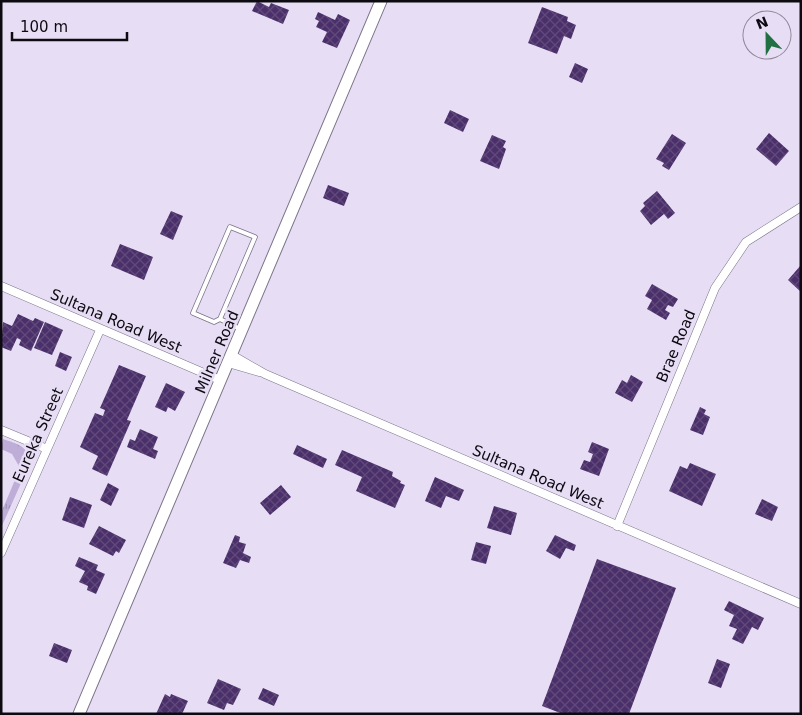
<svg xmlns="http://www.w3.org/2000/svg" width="802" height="715" font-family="'DejaVu Sans',sans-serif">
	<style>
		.grass { fill: url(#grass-tufts) }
		.building { fill: url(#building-cross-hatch) }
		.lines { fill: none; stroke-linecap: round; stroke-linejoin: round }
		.lane-casing { stroke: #7b7488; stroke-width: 5.5 }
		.street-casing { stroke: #7b7488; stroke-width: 9 }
		.secondary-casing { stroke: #7b7488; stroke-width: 13 }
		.lane { stroke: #fff; stroke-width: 4 }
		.street { stroke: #fff; stroke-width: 8 }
		.secondary { stroke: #fff; stroke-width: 11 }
		.labels { text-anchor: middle; stroke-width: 5; stroke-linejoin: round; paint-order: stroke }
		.street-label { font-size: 15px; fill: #0d0a11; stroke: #e7def5 }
	</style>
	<defs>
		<pattern id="grass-tufts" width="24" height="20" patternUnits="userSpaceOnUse" patternTransform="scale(1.25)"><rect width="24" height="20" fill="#beadd7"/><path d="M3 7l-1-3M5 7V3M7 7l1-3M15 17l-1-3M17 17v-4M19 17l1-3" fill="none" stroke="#a294b8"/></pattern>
		<pattern id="building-cross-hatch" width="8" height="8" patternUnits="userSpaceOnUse" patternTransform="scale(1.25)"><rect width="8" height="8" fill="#4b2f6a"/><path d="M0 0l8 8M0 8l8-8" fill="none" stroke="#604a7a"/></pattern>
	</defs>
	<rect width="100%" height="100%" fill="#e7def5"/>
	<!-- grass -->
	<path class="grass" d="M 3,439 C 17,444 29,446 30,463 L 1,528 L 1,513 L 20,468 L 12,454 L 1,449 Z"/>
	<!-- building -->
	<path class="building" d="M 257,1 L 269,7 L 271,3 L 289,10 L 283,24 L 252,11 Z
		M 542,7 L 568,17 L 567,21 L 576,25 L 571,39 L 564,36 L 557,54 L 528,43 Z
		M 318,12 L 335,20 L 338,14 L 350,20 L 337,48 L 322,42 L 327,32 L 316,27 L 319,21 L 315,19 Z
		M 575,63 L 588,69 L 582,83 L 569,77 Z
		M 450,110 L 469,119 L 463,132 L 444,123 Z
		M 769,133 L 789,151 L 776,166 L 756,149 Z
		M 672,134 L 686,143 L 669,170 L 662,166 L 664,163 L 656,159 Z
		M 492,135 L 506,141 L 503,147 L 506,149 L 499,169 L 480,161 Z
		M 328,185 L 349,193 L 344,206 L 323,198 Z
		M 657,191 L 675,213 L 668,219 L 664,214 L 651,225 L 640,211 L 645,206 L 643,203 Z
		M 171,211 L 183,216 L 173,240 L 160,234 Z
		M 120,244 L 153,257 L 144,280 L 111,266 Z
		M 801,265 L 801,292 L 788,280 Z
		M 652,284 L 678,299 L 673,307 L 668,305 L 665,310 L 670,313 L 666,320 L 647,309 L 652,300 L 645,296 Z
		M 18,314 L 33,321 L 35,318 L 44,322 L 31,351 L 19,345 L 21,340 L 17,338 L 11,351 L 1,347 L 3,322 L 12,326 Z
		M 45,322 L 63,330 L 52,355 L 34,348 Z
		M 60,352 L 72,357 L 66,371 L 55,366 Z
		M 119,365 L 146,376 L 127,420 L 131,421 L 107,476 L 92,469 L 98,456 L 80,447 L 95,413 L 103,416 L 105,410 L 100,408 Z
		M 631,375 L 643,382 L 632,402 L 615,393 L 622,380 L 627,383 Z
		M 166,383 L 185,392 L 175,411 L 168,407 L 166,412 L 155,407 Z
		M 700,407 L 706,410 L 704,414 L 710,417 L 703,435 L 690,430 Z
		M 140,429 L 158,437 L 153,449 L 158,451 L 155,459 L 127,447 L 130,439 L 135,441 Z
		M 592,442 L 609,449 L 599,476 L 580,469 L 584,460 L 590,462 L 593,454 L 588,452 Z
		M 297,445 L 327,459 L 323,468 L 293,454 Z
		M 342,450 L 393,472 L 392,476 L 401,481 L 400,483 L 405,485 L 395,508 L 356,491 L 362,477 L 335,465 Z
		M 690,463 L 716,474 L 702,506 L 669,491 L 680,466 L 687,469 Z
		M 435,477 L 464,490 L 459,501 L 446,496 L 441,508 L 425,501 Z
		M 108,483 L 119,489 L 111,506 L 100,500 Z
		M 281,485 L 291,497 L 270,515 L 260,503 Z
		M 70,497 L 92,505 L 84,528 L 62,520 Z
		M 762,499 L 778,507 L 772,521 L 755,514 Z
		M 494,506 L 517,513 L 511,535 L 487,528 Z
		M 99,526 L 126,540 L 119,553 L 116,551 L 113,556 L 89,544 Z
		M 235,535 L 240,537 L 239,542 L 246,544 L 243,553 L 251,557 L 249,563 L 240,560 L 236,568 L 223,563 Z
		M 555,535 L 576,545 L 574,551 L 566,548 L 560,559 L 546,551 Z
		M 476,542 L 491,546 L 486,564 L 471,560 Z
		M 79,557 L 98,565 L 96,570 L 105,574 L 96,594 L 87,590 L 88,586 L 79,582 L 85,571 L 75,566 Z
		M 597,559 L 676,588 L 629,714 L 563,714 L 542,706 Z
		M 729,601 L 764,618 L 758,630 L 752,627 L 743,644 L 732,639 L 737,629 L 729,626 L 734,615 L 724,610 Z
		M 54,643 L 72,650 L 67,663 L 49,656 Z
		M 717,659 L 730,664 L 721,688 L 708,683 Z
		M 218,679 L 241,689 L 233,705 L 227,703 L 224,710 L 207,703 Z
		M 263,688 L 279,695 L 274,706 L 258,699 Z
		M 165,694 L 170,697 L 171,694 L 188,701 L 182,714 L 156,714 Z"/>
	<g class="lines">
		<defs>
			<path id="lane" d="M 220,319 L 214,322 L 193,313 L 230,227 L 255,237 L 220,319 L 240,329"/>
			<path id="street" d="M 1,286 L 220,380
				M 232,355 L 265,374 L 801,604
				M 228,363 L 259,372
				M 1,430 L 47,449
				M 617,526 L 715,288 L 746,242 L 801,207
				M 1,553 L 100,330"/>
			<path id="secondary" d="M 79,714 L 381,1"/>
		</defs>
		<!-- lane casing -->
		<use href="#lane" class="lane-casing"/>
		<!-- street casing -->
		<use href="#street" class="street-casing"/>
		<!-- secondary casing -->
		<use href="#secondary" class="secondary-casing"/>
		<!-- lane -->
		<use href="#lane" class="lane"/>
		<!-- street -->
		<use href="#street" class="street"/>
		<!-- secondary -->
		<use href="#secondary" class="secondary"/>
	</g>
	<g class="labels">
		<!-- street labels -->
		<g class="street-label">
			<text transform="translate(116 321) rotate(23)" y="5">Sultana Road West</text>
			<text transform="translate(676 346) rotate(-67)" y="5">Brae Road</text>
			<text transform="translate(217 352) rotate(-67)" y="5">Milner Road</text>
			<text transform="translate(38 435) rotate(-66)" y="5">Eureka Street</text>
			<text transform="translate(538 477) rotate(23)" y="5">Sultana Road West</text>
		</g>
	</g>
	<!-- border -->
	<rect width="802" height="715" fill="none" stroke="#0d0a11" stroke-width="5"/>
	<!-- north arrow -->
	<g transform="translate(767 35) rotate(338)"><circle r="24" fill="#e7def5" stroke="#90899a"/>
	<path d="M0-4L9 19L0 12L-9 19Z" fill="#207041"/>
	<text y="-8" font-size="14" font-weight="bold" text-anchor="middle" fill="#0d0a11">N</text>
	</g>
	<!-- scale -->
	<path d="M12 32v8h115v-8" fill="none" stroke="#0d0a11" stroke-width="2.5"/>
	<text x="20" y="32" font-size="15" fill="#0d0a11" stroke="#e7def5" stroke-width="4" paint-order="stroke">100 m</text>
</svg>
